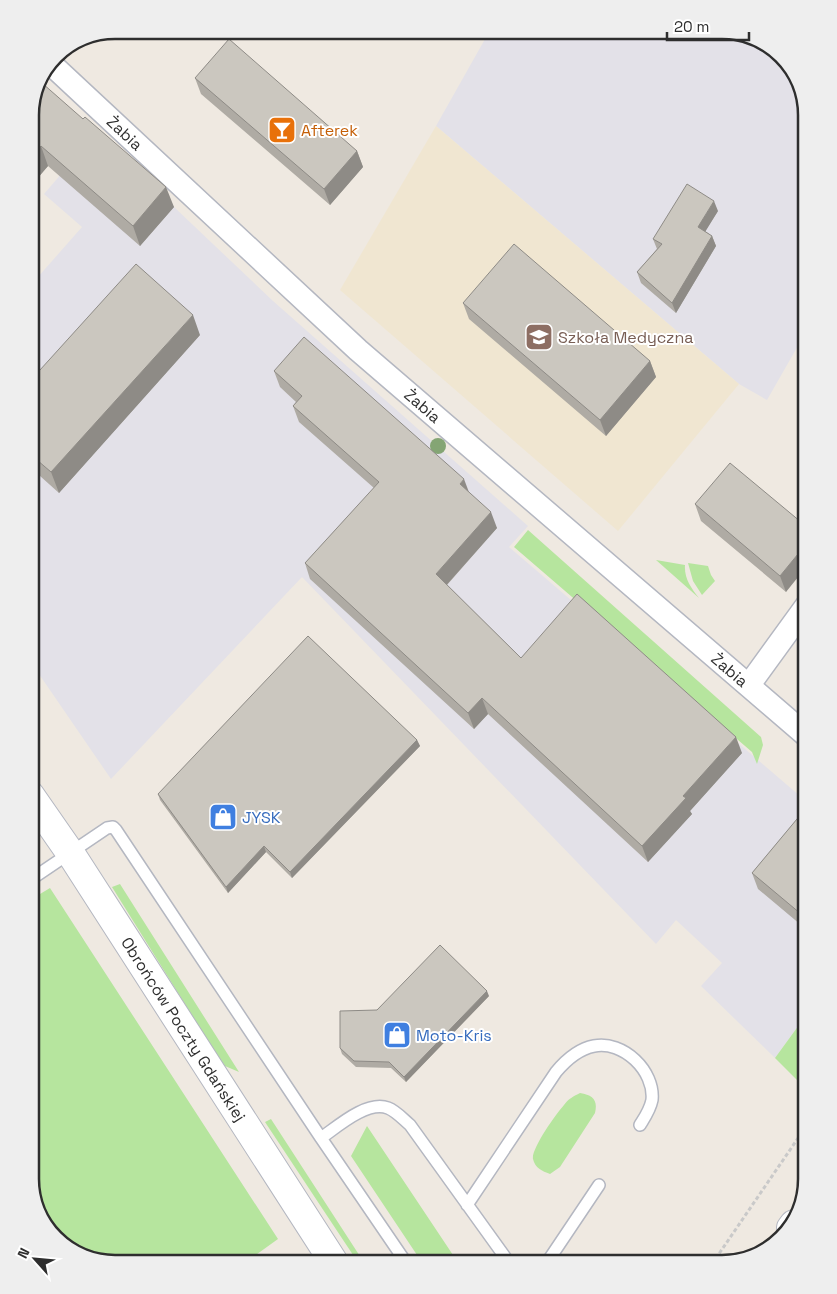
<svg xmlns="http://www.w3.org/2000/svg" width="837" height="1294" font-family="'Space Grotesk',sans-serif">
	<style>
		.industrial { fill: #e3e1e8 }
		.education { fill: #f0e6d1 }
		.green { fill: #b6e59e }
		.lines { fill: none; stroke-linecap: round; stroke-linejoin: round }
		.service-casing { stroke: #b4b7c1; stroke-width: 14 }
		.minor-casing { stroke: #b4b7c1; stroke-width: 25 }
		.tertiary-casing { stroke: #b4b7c1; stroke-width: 30 }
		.path { stroke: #c9c9c9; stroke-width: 3; stroke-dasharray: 4 2.5; stroke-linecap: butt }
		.service { stroke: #fff; stroke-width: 11 }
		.minor { stroke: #fff; stroke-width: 22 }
		.tertiary { stroke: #fff; stroke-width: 28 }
		.tree { fill: #84a574 }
		.wall { fill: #afaba4 }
		.shaded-wall { fill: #8e8b86 }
		.building { fill: #cbc7bf; stroke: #8e8b86 }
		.labels { text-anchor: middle; stroke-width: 4; stroke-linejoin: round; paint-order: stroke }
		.food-label { font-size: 16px; fill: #c56008; stroke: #fff; text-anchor: start }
		.street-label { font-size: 16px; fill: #2e2e2e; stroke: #fff }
		.education-label { font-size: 16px; fill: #785e54; stroke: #fff; text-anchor: start }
		.shop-label { font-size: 16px; fill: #366cbe; stroke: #fff; text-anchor: start }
		.rim { fill: none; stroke: #2e2e2e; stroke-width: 2.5 }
	</style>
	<rect width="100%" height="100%" fill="#efe9e1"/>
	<!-- industrial -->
	<path class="industrial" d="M 728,30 L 769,44 L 798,77 L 807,115 L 807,330 L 767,400 L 739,384 L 436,126 L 489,32 Z
		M 93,137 L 174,207 L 273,301 L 528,526 L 509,547 L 807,802 L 807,1014 L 775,1058 L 701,986 L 722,963 L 676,920 L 656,944 L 302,577 L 111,779 L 30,661 L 30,286 L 82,227 L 44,194 Z"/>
	<!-- education -->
	<path class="education" d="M 436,126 L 739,384 L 618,531 L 340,290 Z"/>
	<!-- green -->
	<path class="green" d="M 528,530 L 761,737 L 763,745 L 757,764 L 752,752 L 514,547 Z
		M 656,560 L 685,565 C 684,578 691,588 699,598 Z
		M 688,563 L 708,566 L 711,575 L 715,581 L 702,595 L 693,581 Z
		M 120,884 L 239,1072 L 225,1066 L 211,1046 L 112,887 Z
		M 50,888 L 278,1239 L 243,1264 L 109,1264 L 68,1250 L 39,1217 L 30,1179 L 30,900 Z
		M 807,1014 L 807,1090 L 775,1058 Z
		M 580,1093 C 593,1095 598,1100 595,1113 L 560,1167 L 550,1174 C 542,1171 535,1168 533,1159 C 531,1149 556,1114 564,1105 C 568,1099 574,1096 580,1093 Z
		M 271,1119 L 365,1264 L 359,1264 L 265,1122 Z
		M 367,1126 L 459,1264 L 423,1264 L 351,1156 Z"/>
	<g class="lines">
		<defs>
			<path id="service" d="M 30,880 L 107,828 L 113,827 L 116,830 L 321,1138 C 337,1127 367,1100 388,1108 C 396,1111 403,1119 410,1125 L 510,1264
				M 321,1138 L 407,1264
				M 467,1205 L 556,1072 C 566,1060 578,1049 594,1046 C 623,1040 655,1071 652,1100 C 650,1110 645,1117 640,1125
				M 546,1264 L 599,1185"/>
			<g id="minor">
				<path id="s1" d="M 51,64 L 358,350 L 807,736"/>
				<path d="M 749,685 L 807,605"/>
			</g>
			<g id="tertiary">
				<path id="s2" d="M 30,795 L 71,854 L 335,1264"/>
				<path d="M 791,1228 L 794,1224"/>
			</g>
		</defs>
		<!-- service casing -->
		<use href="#service" class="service-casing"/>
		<!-- minor casing -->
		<use href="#minor" class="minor-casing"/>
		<!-- tertiary casing -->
		<use href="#tertiary" class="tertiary-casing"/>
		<!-- path -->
		<path class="path" d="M 712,1264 L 807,1125"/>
		<!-- service -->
		<use href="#service" class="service"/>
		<!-- minor -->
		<use href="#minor" class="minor"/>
		<!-- tertiary -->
		<use href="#tertiary" class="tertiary"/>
	</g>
	<!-- trees -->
	<circle class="tree" cx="438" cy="446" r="8"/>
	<!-- wall -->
	<path class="wall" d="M 195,78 L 357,151 L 363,167 L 330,205 L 201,94 Z
		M 30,109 L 174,207 L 140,246 L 48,166 L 30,187 Z
		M 718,211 L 705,231 L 712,236 L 716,246 L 676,313 L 641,283 L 637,272 L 657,249 L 653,239 Z
		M 807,225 L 807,238 L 805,236 L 803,230 Z
		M 463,303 L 650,361 L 656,377 L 606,436 L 469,319 Z
		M 200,335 L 59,493 L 30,467 L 30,381 Z
		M 274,371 L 469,492 L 497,528 L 447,585 L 521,658 L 742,753 L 690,811 L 692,814 L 648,862 L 488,714 L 474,729 L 310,579 L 305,563 L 374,488 L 299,422 L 293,406 L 296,402 L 280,387 Z
		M 695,504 L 807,527 L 786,592 L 701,521 Z
		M 417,740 L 420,746 L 292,878 L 266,852 L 228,893 L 160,800 L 158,794 Z
		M 807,807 L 807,930 L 758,889 L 752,873 Z
		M 489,996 L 406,1082 L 391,1068 L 356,1067 L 342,1054 L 340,1048 L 377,1010 Z"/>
	<!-- shaded-wall -->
	<path class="shaded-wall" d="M 41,146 L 48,166 L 30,187 L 30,159 Z
		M 357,151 L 363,167 L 330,205 L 324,189 Z
		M 166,187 L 174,207 L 140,246 L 133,226 Z
		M 714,201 L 718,211 L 702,237 L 698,227 Z
		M 712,236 L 716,246 L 676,313 L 672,303 Z
		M 193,315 L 200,335 L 59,493 L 51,472 Z
		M 650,361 L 656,377 L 606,436 L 600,420 Z
		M 464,479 L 470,495 L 460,484 Z
		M 491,512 L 497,528 L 442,590 L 436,574 Z
		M 807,543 L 807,566 L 786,592 L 780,576 Z
		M 482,698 L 488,714 L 474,729 L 468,713 Z
		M 736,737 L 742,753 L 690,811 L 692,814 L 648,862 L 642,846 L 683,796 Z
		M 417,740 L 420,746 L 292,878 L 290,872 Z
		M 264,846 L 266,852 L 228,893 L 226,887 Z
		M 487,991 L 489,996 L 406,1082 L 404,1077 Z"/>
	<!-- building -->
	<path class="building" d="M 229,39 L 357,151 L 324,189 L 195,78 Z
		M 42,83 L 83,119 L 85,117 L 166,187 L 133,226 L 41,146 L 30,159 L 30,109 Z
		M 687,184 L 714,201 L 698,227 L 712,236 L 672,303 L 637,272 L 662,244 L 653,239 Z
		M 807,225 L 807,234 L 803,230 Z
		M 514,244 L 650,361 L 600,420 L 463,303 Z
		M 136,264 L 193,315 L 51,472 L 30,454 L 30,381 Z
		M 304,337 L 464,479 L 460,484 L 491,512 L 436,574 L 521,658 L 577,594 L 736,737 L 683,796 L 686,798 L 642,846 L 482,698 L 468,713 L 305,563 L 379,482 L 293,406 L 302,396 L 274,371 Z
		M 730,463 L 807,527 L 807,543 L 780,576 L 695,504 Z
		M 308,636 L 417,740 L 290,872 L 264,846 L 226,887 L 158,794 Z
		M 807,807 L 807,919 L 752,873 Z
		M 440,945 L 487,991 L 404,1077 L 389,1062 L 354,1061 L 340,1048 L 340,1011 L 377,1010 Z
		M 256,1258 L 260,1264 L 249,1264 Z"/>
	<!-- icons -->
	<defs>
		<symbol id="bar-square" viewBox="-11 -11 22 22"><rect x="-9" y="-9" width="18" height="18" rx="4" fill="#e8710a" stroke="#fff"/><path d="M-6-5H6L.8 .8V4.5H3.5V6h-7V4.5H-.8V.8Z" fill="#fff"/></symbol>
		<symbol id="university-square" viewBox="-11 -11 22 22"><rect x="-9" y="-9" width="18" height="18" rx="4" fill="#8d6e63" stroke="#fff"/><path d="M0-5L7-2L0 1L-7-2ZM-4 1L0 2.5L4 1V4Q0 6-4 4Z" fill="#fff"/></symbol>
		<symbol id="shop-square" viewBox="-11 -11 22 22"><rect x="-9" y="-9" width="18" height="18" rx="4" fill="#3f7fe0" stroke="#fff"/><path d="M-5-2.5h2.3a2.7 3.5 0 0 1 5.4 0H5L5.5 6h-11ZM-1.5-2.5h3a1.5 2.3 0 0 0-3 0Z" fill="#fff"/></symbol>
	</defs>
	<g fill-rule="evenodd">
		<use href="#bar-square" x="266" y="114" width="32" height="32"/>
		<use href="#university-square" x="523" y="321" width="32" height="32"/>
		<use href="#shop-square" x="207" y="801" width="32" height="32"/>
		<use href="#shop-square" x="381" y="1019" width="32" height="32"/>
	</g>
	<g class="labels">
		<!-- food labels -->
		<g class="food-label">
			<text x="301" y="136">Afterek</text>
		</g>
		<!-- street labels -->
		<g class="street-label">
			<text dy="6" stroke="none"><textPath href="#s1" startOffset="101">Żabia</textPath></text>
			<text dy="6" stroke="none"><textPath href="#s1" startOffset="505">Żabia</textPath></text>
			<text dy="6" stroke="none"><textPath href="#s1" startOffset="910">Żabia</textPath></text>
			<text dy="6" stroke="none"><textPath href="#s2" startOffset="280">Obrońców Poczty Gdańskiej</textPath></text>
		</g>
		<!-- education labels -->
		<g class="education-label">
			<text x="558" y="343">Szkoła Medyczna</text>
		</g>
		<!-- shop labels -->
		<g class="shop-label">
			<text x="242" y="823">JYSK</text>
			<text x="416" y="1041">Moto-Kris</text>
		</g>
	</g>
	<!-- crop -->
	<path d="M0 0H837V1294H0ZM115 39H722A76 76 0 0 1 798 115V1179A76 76 0 0 1 722 1255H115A76 76 0 0 1 39 1179V115A76 76 0 0 1 115 39Z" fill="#eee" fill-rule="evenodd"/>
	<path class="rim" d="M115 39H722A76 76 0 0 1 798 115V1179A76 76 0 0 1 722 1255H115A76 76 0 0 1 39 1179V115A76 76 0 0 1 115 39Z"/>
	<!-- north arrow -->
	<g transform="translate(35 1259) rotate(297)" stroke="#ffffff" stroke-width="4" paint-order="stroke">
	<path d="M0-4L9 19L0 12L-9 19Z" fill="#2e2e2e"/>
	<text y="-8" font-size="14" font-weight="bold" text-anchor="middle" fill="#2e2e2e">N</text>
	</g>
	<!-- scale -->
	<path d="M667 32v8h82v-8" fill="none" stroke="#2e2e2e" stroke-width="2.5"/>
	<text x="674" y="32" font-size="15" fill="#2e2e2e" stroke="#ffffff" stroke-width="4" paint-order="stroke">20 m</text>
</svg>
